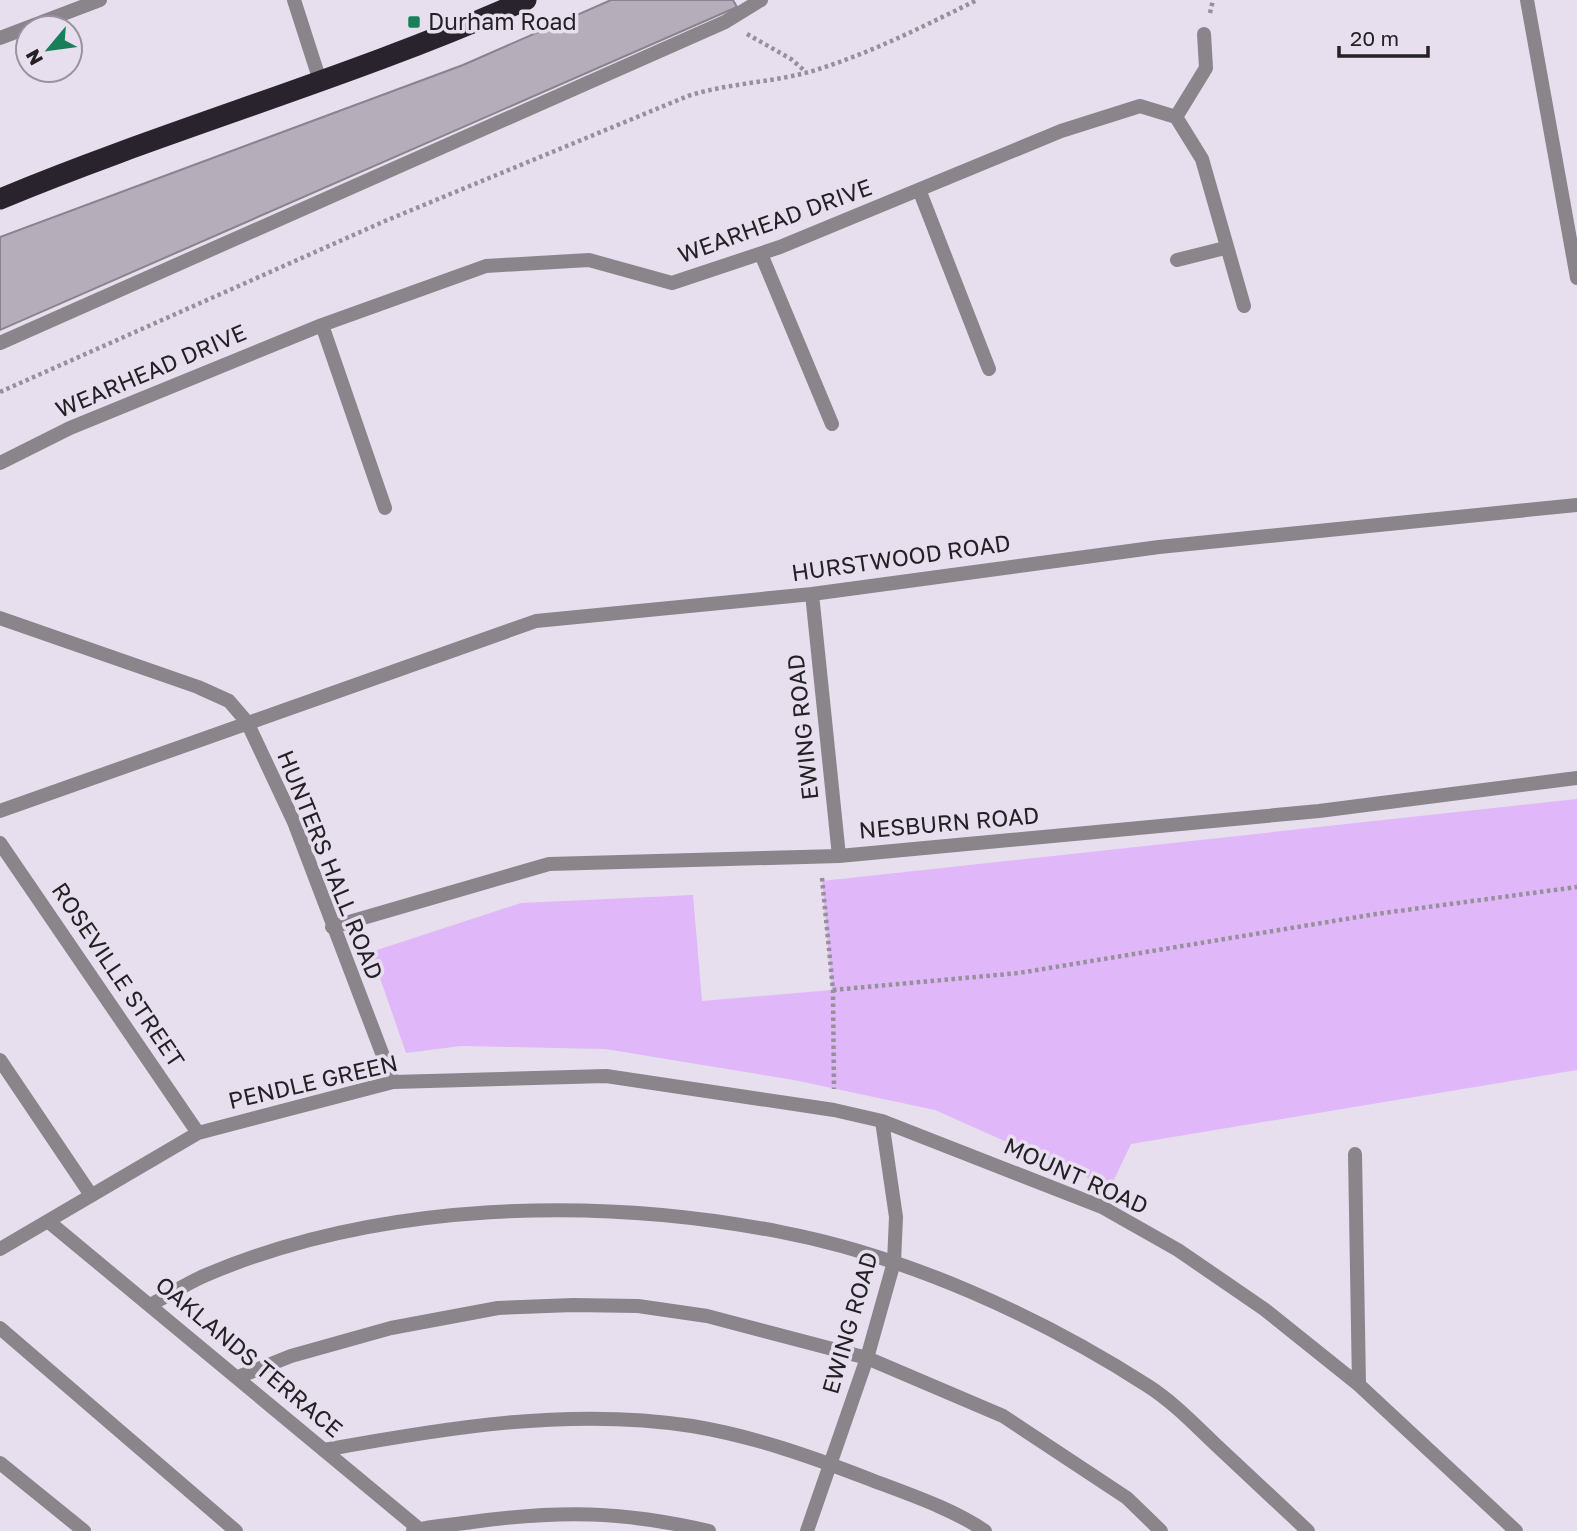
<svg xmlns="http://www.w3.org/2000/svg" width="1577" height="1531" font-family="'Golos Text',sans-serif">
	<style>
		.green { fill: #e0b7f9 }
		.building { fill: #b5adba; stroke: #8a828f; stroke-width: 2 }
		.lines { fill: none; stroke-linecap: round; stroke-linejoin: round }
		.path { stroke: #96909a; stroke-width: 4.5; stroke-dasharray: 3.5 3.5; stroke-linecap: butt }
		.lane { stroke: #89858b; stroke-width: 14 }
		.street { stroke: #89858b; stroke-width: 14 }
		.highway { stroke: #29232d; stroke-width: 21 }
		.poi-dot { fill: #197f58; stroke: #e7dfed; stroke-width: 2.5 }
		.labels { text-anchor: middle; stroke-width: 7; stroke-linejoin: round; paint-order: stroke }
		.poi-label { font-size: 23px; fill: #242126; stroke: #e7dfed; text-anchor: start }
		.street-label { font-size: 23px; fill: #242126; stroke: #e7dfed }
	</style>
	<rect width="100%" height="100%" fill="#e7dfed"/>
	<!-- green -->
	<path class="green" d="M 1577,799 L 1577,1070 L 1131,1144 L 1110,1188 L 935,1110 L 794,1080 L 605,1049 L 461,1046 L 406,1053 L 371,952 L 521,903 L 693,895 L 702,1001 L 832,990 L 822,881 Z"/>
	<!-- building -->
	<path class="building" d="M 611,0 L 733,0 L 737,7 L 0,330 L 0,237 L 463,65 Z"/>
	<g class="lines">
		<!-- path -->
		<path class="path" d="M 1210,13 L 1213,0
			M 747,34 L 791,59 L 806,72
			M 0,392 L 385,221 L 688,96 C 728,83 769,83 809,72 C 867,55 922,27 977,0
			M 822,878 L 833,990 L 834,1089
			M 833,990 L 1019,973 L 1376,914 L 1577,887"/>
		<!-- lane -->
		<path class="lane" d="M 0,38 L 100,0
			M 761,254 L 832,424
			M 0,343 L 725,22 L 761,0
			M 0,1060 L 91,1195
			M 150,1305 C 169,1295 187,1283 206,1275 C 380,1201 597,1196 781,1232 C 907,1256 1041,1317 1148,1386 C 1173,1402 1194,1424 1215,1444 C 1246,1473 1277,1502 1308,1531
			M 0,1328 L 236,1531
			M 324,1450 C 444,1428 570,1407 692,1426 C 753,1436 812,1457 869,1479 C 908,1494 951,1508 985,1531"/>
		<!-- street -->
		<path class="street" d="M 294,0 L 321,84
			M 1527,0 L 1577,278
			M 1176,117 L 1206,68 L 1204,34
			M 920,192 L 989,369
			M 1177,260 L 1225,248
			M 322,325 L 385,508
			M 0,463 L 70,428 L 322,325 L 486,266 L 589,260 L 672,283 L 780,247 L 1061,131 L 1140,106 L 1176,117 L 1202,159 L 1244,306
			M 812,594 L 839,856
			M 0,618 L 198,687 L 229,701 L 247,722 L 294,822 L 393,1082
			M 0,811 L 536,621 L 812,594 L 1159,547 L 1577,505
			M 0,843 L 198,1133
			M 332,927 L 549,864 L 839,856 L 1319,811 L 1577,778
			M 1355,1154 L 1359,1385
			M 49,1222 L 419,1529
			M 0,1249 L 198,1133 L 393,1082 L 606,1076 L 834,1110 L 882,1121 L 1102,1207 L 1178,1250 L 1264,1309 L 1359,1385 L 1516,1531
			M 238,1377 L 291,1356 L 391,1328 L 498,1308 L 573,1305 L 638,1306 L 707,1316 L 867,1358 L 1003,1416 L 1127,1498 L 1161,1531
			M 0,1463 L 84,1531
			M 413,1531 C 432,1525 453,1525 472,1522 C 560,1510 622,1511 709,1531
			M 807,1531 L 867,1358 L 894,1262 L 896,1217 L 882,1121"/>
		<!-- highway -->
		<path class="highway" d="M 0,199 C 173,127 354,77 526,0"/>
	</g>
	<!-- markers -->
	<rect class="poi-dot" x="407" y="15" width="14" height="14" rx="3.5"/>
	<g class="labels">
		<!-- poi labels -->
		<g class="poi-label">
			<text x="428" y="30">Durham Road</text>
		</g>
		<!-- street labels -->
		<g class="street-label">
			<text transform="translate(775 221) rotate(-20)" y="8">WEARHEAD DRIVE</text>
			<text transform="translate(151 371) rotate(-23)" y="8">WEARHEAD DRIVE</text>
			<text transform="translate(901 558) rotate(-8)" y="8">HURSTWOOD ROAD</text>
			<text transform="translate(803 727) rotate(-96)" y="8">EWING ROAD</text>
			<text transform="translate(949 823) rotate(-5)" y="8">NESBURN ROAD</text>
			<text transform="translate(330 865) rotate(68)" y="8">HUNTERS HALL ROAD</text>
			<text transform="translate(118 975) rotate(56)" y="8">ROSEVILLE STREET</text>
			<text transform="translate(313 1082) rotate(-13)" y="8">PENDLE GREEN</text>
			<text transform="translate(1076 1176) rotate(24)" y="8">MOUNT ROAD</text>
			<text transform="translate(850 1323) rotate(-74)" y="8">EWING ROAD</text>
			<text transform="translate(249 1357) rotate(40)" y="8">OAKLANDS TERRACE</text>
		</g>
	</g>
	<!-- north arrow -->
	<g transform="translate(49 49) rotate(241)"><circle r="33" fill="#e7dfed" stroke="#99939d" stroke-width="2"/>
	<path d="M0-5L12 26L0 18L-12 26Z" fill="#197f58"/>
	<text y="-10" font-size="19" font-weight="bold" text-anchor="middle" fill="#242126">N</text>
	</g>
	<!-- scale -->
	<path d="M1339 46v10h89v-10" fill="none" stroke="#242126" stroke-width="3.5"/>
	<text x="1350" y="46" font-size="21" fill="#242126" stroke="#e7dfed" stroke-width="5" paint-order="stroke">20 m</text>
</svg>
